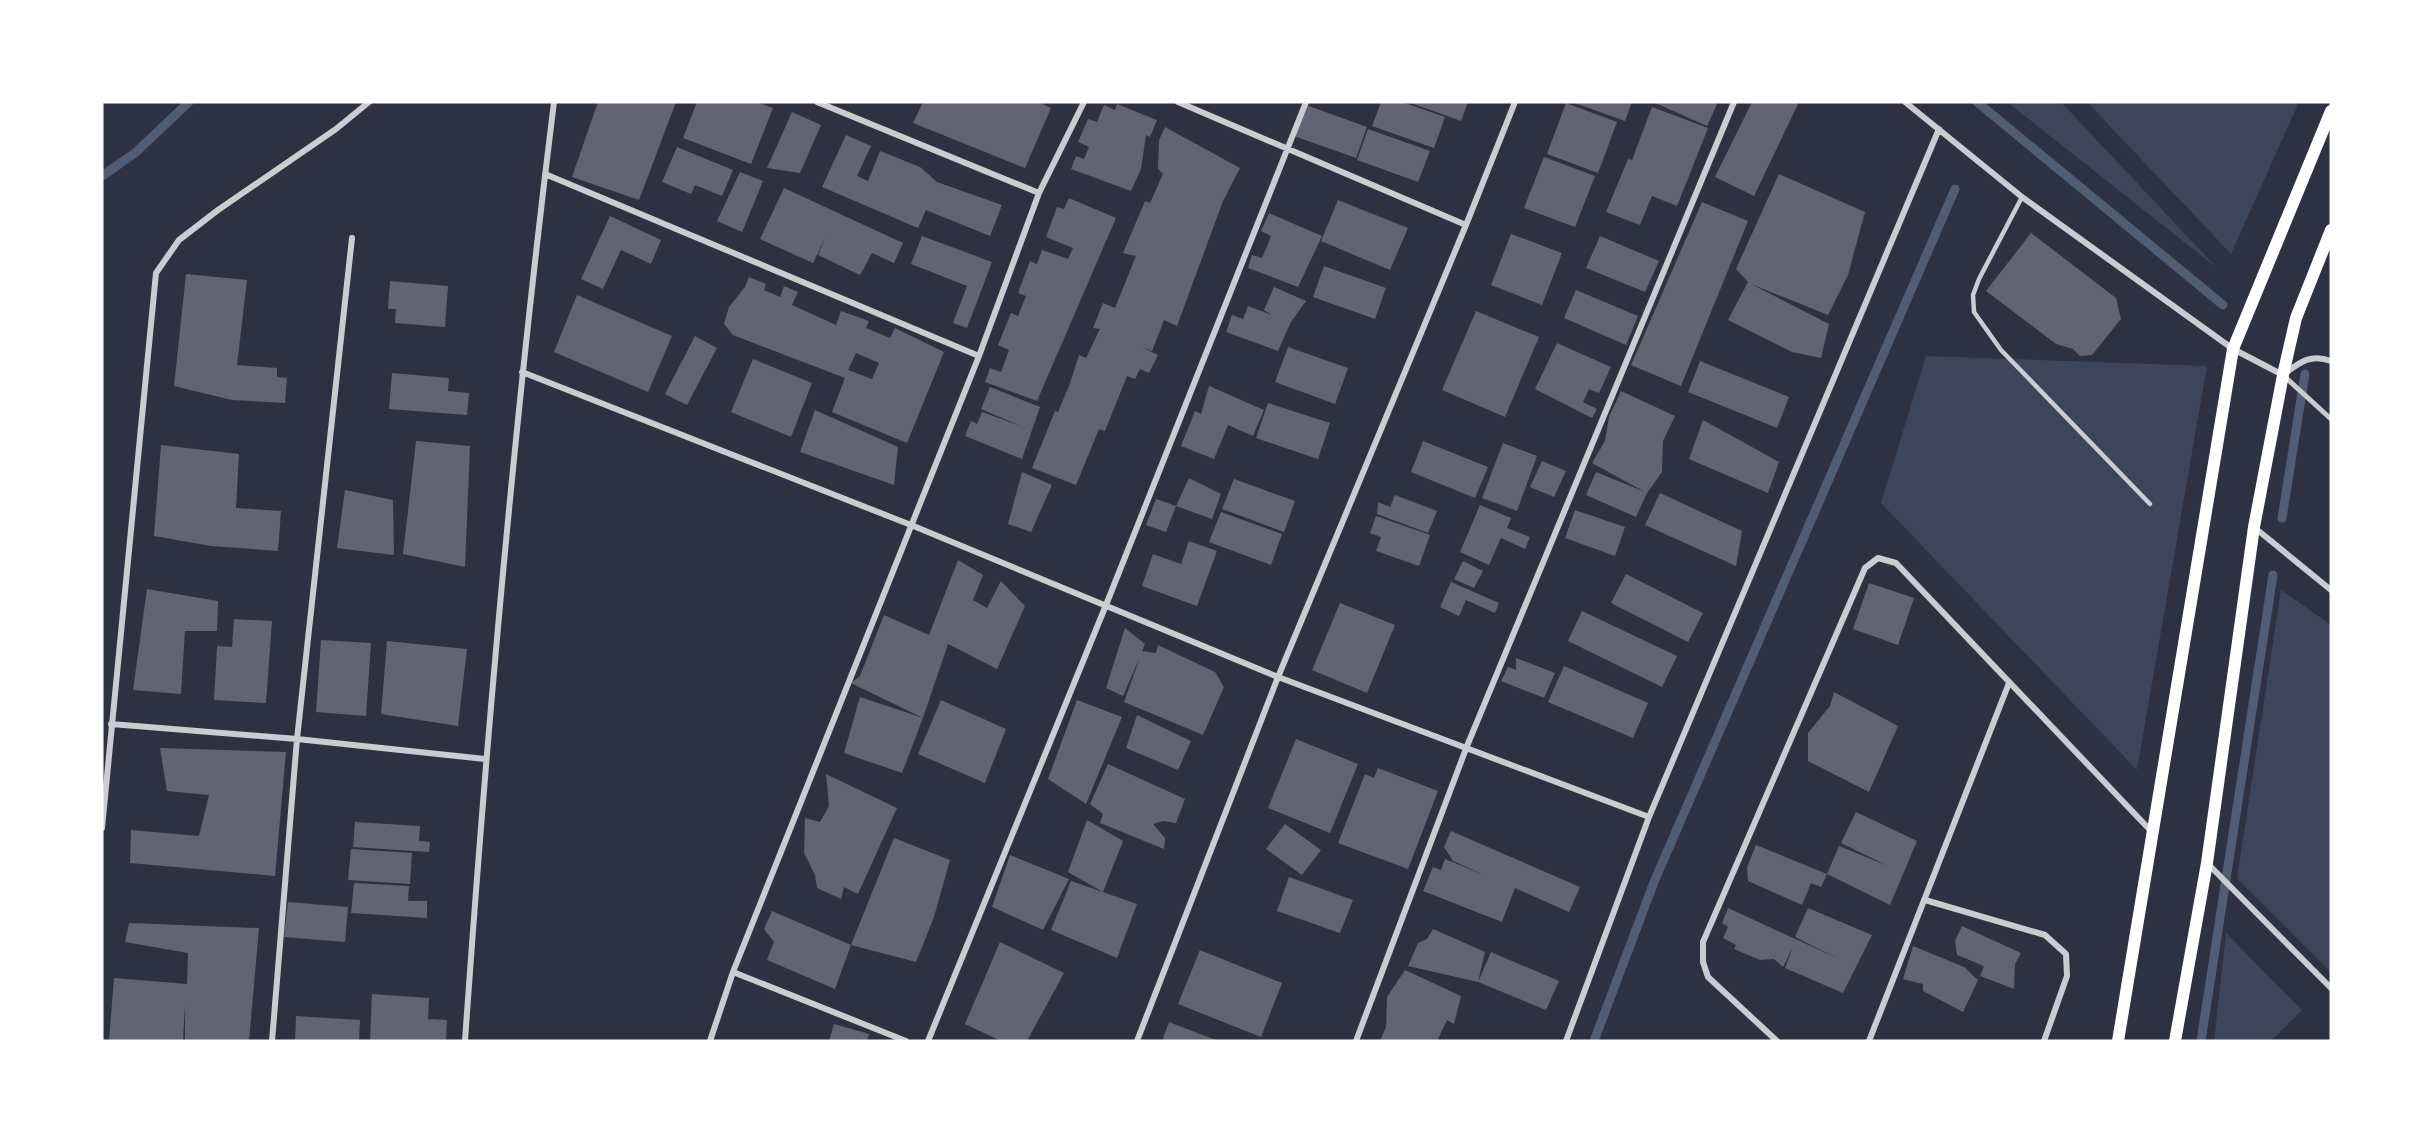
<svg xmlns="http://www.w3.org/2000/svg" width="2433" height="1143" font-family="'Noto Sans',sans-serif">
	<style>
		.green { fill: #3c4559 }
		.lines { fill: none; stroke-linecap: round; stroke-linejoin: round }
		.stream { stroke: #4f5d75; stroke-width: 9 }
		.building { fill: #626471; fill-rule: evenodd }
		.service { stroke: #caccd0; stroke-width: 4.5 }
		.pedestrian { stroke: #caccd0; stroke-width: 5 }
		.minor { stroke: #caccd0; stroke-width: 6 }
		.secondary { stroke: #fff; stroke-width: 12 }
	</style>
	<rect width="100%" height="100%" fill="#2d3142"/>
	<!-- green -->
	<path class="green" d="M 2007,102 L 2061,102 L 2217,268 Z
		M 2087,102 L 2299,102 L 2231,254 Z
		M 1926,356 L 2207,366 L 2137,770 L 1881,503 Z
		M 2281,590 L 2331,625 L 2331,972 L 2237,878 Z
		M 2226,933 L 2302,1010 L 2271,1041 L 2214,1041 Z"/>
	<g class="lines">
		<!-- stream -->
		<path class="stream" d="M 1977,102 L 2223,305
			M 102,176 L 135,153 L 189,102
			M 2282,518 L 2305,374
			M 1594,1041 L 1654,882 L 1955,189
			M 2201,1041 L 2273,575"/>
	</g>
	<!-- building -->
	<path class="building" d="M 598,102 L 676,102 L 639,200 L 572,177 Z
		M 697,102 L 757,102 L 773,108 L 751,164 L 683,138 Z
		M 923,102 L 1038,102 L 1051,108 L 1025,168 L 913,123 Z
		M 1381,102 L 1402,102 L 1445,117 L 1434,148 L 1372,126 Z
		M 1408,102 L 1468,102 L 1461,121 Z
		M 1572,102 L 1632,102 L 1625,121 Z
		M 1653,102 L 1718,102 L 1707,126 Z
		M 1752,102 L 1799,102 L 1754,196 L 1715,177 Z
		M 1566,103 L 1617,122 L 1598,173 L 1547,154 Z
		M 1117,104 L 1157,120 L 1150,137 L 1146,135 L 1141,169 L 1131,191 L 1071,169 L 1076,156 L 1084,159 L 1089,147 L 1078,142 L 1088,119 L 1097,122 L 1104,105 L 1115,110 Z
		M 1306,105 L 1367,127 L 1356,158 L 1294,136 Z
		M 1652,107 L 1708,128 L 1677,206 L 1652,196 L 1640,225 L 1606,212 L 1628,159 L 1632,160 Z
		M 792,112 L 821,125 L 800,173 L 767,168 Z
		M 1165,127 L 1240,168 L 1223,201 L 1177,326 L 1164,320 L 1152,351 L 1142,347 L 1158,355 L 1149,373 L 1140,369 L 1135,379 L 1127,376 L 1105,431 L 1099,429 L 1076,485 L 1032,468 L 1055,411 L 1058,412 L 1069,386 L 1079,355 L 1086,358 L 1100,329 L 1093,328 L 1103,303 L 1115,308 L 1136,256 L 1123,253 L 1145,201 L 1150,203 L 1163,174 L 1158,169 L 1159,140 Z
		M 1368,129 L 1430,151 L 1418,182 L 1357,160 Z
		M 846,135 L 871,146 L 857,176 L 868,181 L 880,151 L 920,167 L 937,182 L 1002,205 L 990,236 L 926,210 L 918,228 L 822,187 Z
		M 677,147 L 733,170 L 722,196 L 695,185 L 691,194 L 662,182 Z
		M 1544,157 L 1595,176 L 1575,227 L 1524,208 Z
		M 740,172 L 763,181 L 742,232 L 717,221 Z
		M 1779,174 L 1865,212 L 1848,275 L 1828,315 L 1751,284 L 1829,324 L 1821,358 L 1792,352 L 1728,320 L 1748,282 L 1736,269 Z
		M 784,188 L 903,243 L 894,263 L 872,253 L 860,275 L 818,255 L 826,236 L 813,263 L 760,239 Z
		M 1069,198 L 1116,218 L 1037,401 L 985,382 L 990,368 L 1001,372 L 1009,350 L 998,345 L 1011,313 L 1018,316 L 1026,296 L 1018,293 L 1030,261 L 1037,264 L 1042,250 L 1068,259 L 1073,248 L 1046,237 L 1057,207 L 1064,209 Z
		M 1338,200 L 1408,228 L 1390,270 L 1321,241 Z
		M 1702,202 L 1748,221 L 1681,386 L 1631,365 Z
		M 1269,213 L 1322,236 L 1298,287 L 1248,268 L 1252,255 L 1262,258 L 1270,239 L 1271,236 L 1261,231 Z
		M 610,216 L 661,240 L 651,264 L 621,250 L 603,289 L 581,279 Z
		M 2031,233 L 2116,298 L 2121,319 L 2092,355 L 2080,356 L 2073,349 L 2056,344 L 1986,291 Z
		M 1511,234 L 1562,253 L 1542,305 L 1491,285 Z
		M 922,236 L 992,262 L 967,328 L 953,323 L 967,286 L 911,264 Z
		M 1600,236 L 1659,261 L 1645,292 L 1586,268 Z
		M 1324,266 L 1386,288 L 1375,319 L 1313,297 Z
		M 186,274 L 247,280 L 237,365 L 277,368 L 277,377 L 287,378 L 285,403 L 232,400 L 174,386 Z
		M 749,277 L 766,284 L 764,290 L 780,297 L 784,286 L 798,292 L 792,305 L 836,325 L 841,311 L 869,321 L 866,328 L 890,338 L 895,328 L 944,352 L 907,443 L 832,412 L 845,378 L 733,335 L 724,324 L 729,307 L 745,287 ZM 856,353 L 879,363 L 872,379 L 848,370 Z
		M 390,281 L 448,286 L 445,327 L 395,323 L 396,309 L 388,309 Z
		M 1274,287 L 1306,301 L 1291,322 L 1278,351 L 1226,332 L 1232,315 L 1243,319 L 1248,306 L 1272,315 L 1264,310 Z
		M 1576,290 L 1638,316 L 1626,345 L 1564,318 Z
		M 577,295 L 672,336 L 648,392 L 554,352 Z
		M 1476,311 L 1539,337 L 1505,417 L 1442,390 Z
		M 695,336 L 717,348 L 687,405 L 665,394 Z
		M 1557,343 L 1611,367 L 1599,393 L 1589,389 L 1583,402 L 1597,409 L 1592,418 L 1535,389 Z
		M 1288,347 L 1348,368 L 1335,404 L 1275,382 Z
		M 753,359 L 812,383 L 791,437 L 731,412 Z
		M 1700,361 L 1789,397 L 1777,428 L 1688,392 Z
		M 392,373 L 449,378 L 448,391 L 469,393 L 467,415 L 389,409 Z
		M 1209,386 L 1264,410 L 1253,436 L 1228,425 L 1214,459 L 1181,446 L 1195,411 L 1201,414 Z
		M 990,387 L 1040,407 L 1022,459 L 965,436 L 971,421 L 977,424 L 982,412 L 1021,426 L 981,409 Z
		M 1621,391 L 1675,416 L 1663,441 L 1662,472 L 1647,493 L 1636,517 L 1586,495 L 1596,472 L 1645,492 L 1592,463 L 1605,441 L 1609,417 Z
		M 1268,403 L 1330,423 L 1318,459 L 1256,438 Z
		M 815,410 L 898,447 L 894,485 L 800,452 Z
		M 1703,420 L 1779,462 L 1768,493 L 1689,459 Z
		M 416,441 L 470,446 L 465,567 L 403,554 Z
		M 1423,441 L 1488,467 L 1475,498 L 1411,472 Z
		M 1503,443 L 1537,456 L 1517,511 L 1482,498 Z
		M 161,445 L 239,454 L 236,508 L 281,511 L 278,551 L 211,546 L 154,536 Z
		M 1542,461 L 1566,471 L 1554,497 L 1530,487 Z
		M 1022,472 L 1052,485 L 1031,532 L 1008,524 Z
		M 1189,478 L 1221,494 L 1212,519 L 1176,506 L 1166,532 L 1146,525 L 1156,499 L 1176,506 Z
		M 1234,479 L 1295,501 L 1284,532 L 1222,509 Z
		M 345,490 L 393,500 L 394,555 L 337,548 Z
		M 1660,493 L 1742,531 L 1736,566 L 1645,525 Z
		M 1395,495 L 1437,511 L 1428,533 L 1377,514 L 1378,502 L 1390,507 Z
		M 1480,505 L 1511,518 L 1507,528 L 1530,537 L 1525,549 L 1501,538 L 1489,565 L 1460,552 Z
		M 1575,510 L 1625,527 L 1615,556 L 1565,538 Z
		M 1221,512 L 1282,534 L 1271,565 L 1209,542 Z
		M 1376,516 L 1430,535 L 1419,566 L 1376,551 L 1381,537 L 1370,533 Z
		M 1189,541 L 1217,551 L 1197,606 L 1142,586 L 1153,554 L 1181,564 Z
		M 958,560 L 983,575 L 973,600 L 987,608 L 1001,581 L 1025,606 L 997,669 L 948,644 L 923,718 L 851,683 L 860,676 L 884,615 L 929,635 Z
		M 1463,561 L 1483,571 L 1474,588 L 1454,579 Z
		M 1626,574 L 1703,613 L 1688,642 L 1611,603 Z
		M 1451,582 L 1499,603 L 1495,613 L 1466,600 L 1459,616 L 1440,607 Z
		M 1869,583 L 1914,598 L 1898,645 L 1853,629 Z
		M 147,589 L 218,601 L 217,631 L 185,631 L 181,694 L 133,690 Z
		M 1340,603 L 1395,625 L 1367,693 L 1312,670 Z
		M 1582,611 L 1677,656 L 1662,687 L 1568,641 Z
		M 234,619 L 272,621 L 266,703 L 214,700 L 217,646 L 232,647 Z
		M 1125,628 L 1145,644 L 1142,651 L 1156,653 L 1158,645 L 1215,672 L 1224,687 L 1203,735 L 1124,702 L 1140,657 L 1123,696 L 1106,688 Z
		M 321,640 L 371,643 L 366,716 L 316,712 Z
		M 387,641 L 467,649 L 458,726 L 381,714 Z
		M 1516,658 L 1555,673 L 1544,698 L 1501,681 L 1508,667 L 1516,670 Z
		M 1564,666 L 1648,703 L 1633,738 L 1548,702 Z
		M 1834,692 L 1898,726 L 1869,792 L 1808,761 L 1808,733 L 1830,706 Z
		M 860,697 L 923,718 L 902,773 L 844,753 Z
		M 941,700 L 1006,729 L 985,783 L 918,754 Z
		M 1077,700 L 1122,717 L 1086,804 L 1048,779 Z
		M 1137,715 L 1191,741 L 1178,770 L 1126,748 Z
		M 1296,739 L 1358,764 L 1330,833 L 1268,808 Z
		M 160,748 L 286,752 L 275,876 L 130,863 L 131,830 L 199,836 L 209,795 L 167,791 Z
		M 1108,764 L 1185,799 L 1176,823 L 1163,821 L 1153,824 L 1165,838 L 1164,849 L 1100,823 L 1103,814 L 1090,804 Z
		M 1378,768 L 1438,791 L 1408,869 L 1338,843 L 1365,774 L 1374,778 Z
		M 826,774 L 897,808 L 858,894 L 844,887 L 841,899 L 817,888 L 815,875 L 804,853 L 805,818 L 820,822 L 829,806 Z
		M 1856,812 L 1917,841 L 1890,905 L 1827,874 L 1839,846 L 1888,866 L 1841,843 Z
		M 1087,820 L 1123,841 L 1103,892 L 1068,872 Z
		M 355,822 L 420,826 L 419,841 L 430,842 L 429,852 L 353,847 Z
		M 1285,824 L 1321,850 L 1302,875 L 1266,849 Z
		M 1451,831 L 1580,887 L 1569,912 L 1515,888 L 1502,922 L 1423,891 L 1433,867 L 1441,870 L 1445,859 L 1486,876 L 1453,861 L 1444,847 Z
		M 894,838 L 950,860 L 934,917 L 916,962 L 851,945 Z
		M 1756,845 L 1827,874 L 1821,887 L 1811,883 L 1802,905 L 1748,881 L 1747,867 Z
		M 351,849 L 412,853 L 410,884 L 348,880 Z
		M 1010,855 L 1069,879 L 1043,930 L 992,907 Z
		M 1289,877 L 1353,900 L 1340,933 L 1277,911 Z
		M 1071,881 L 1137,904 L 1117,958 L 1051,930 Z
		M 354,883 L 409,886 L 408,901 L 427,901 L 427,918 L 351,913 Z
		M 288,902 L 348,907 L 345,942 L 284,937 Z
		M 1728,908 L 1839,959 L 1795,937 L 1808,908 L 1872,935 L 1843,993 L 1785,968 L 1793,947 L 1783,967 L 1774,959 L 1760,960 L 1734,949 L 1736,945 L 1723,938 L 1728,927 L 1722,923 Z
		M 772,911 L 851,945 L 835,989 L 767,960 L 774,942 L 764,929 Z
		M 129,923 L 259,928 L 249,1041 L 185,1040 L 185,1004 L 183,1041 L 109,1041 L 114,978 L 187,984 L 188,953 L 125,942 Z
		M 1962,926 L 2021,953 L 2015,964 L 2014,989 L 1980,976 L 1984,966 L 1957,955 L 1955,941 Z
		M 1433,929 L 1485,952 L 1478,982 L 1491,952 L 1559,981 L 1546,1010 L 1478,982 L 1408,966 L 1418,943 L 1427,939 Z
		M 1000,942 L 1064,973 L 1027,1041 L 1001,1041 L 965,1024 Z
		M 1913,946 L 1964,967 L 1978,980 L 1963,1012 L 1923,991 L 1923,984 L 1903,979 Z
		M 1200,950 L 1282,983 L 1261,1037 L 1178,1004 Z
		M 1405,970 L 1461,996 L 1454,1024 L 1447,1020 L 1437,1041 L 1380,1041 L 1386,1027 L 1387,997 Z
		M 372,994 L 429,998 L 428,1019 L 447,1020 L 446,1041 L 370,1041 Z
		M 296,1016 L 360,1020 L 359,1041 L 295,1041 Z
		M 1169,1022 L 1218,1041 L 1162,1041 Z
		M 834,1024 L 869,1034 L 867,1041 L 829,1041 Z"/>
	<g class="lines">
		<!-- service -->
		<path class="service" d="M 2022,197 L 1979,279 L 1973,295 L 1974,312 L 2001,350 L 2150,504"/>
		<!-- pedestrian -->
		<path class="pedestrian" d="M 2284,376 L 2331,419"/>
		<!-- minor -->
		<path class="minor" d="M 817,102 L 1039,193
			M 1178,102 L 1466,225
			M 1905,102 L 2022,197 L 2233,349 L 2283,375 C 2299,363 2310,353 2331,361
			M 545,174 L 979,356
			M 522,372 L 911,525 L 1278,677 L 1649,817
			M 2255,528 L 2331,590
			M 111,724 L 297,739 L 485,759
			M 102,828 L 156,273 L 179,240 L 218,210 L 336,129 L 369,102
			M 2207,863 L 2331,988
			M 1925,900 L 2045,935 L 2066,954 L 2067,976 L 2044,1041
			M 733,972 L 906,1041
			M 272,1041 L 297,739 L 352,238
			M 465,1041 C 487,727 515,414 554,102
			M 710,1041 L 733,972 L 979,356 L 1039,193 L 1084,102
			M 928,1041 L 1106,605 L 1306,102
			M 1137,1041 L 1278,677 L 1466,225 L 1515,102
			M 1356,1041 L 1467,746 L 1734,102
			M 1566,1041 L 1649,817 L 1939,129
			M 1777,1041 L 1708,977 L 1703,962 L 1703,942 L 1865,568 L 1878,558 L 1896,563 L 2151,831
			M 1869,1041 L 2009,683"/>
		<!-- secondary -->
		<path class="secondary" d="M 2118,1041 L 2233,349 L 2331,111
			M 2175,1041 L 2207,863 L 2254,527 L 2283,375 L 2296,318 L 2331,230"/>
	</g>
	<!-- border -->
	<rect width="2433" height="1143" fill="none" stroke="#ffffff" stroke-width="207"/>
</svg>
